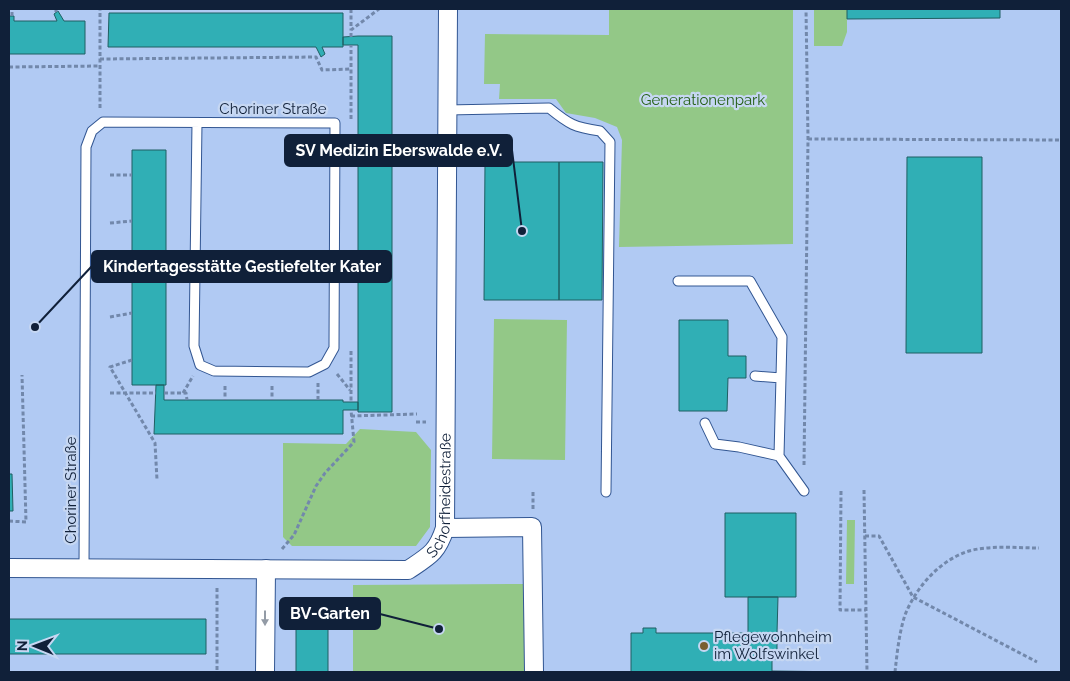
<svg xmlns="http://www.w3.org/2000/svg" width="1070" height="681" font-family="Raleway,sans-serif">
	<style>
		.green { fill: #93c887 }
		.building { fill: #30afb5; stroke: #1f5f62 }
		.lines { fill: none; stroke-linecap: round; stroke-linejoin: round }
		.service-casing { stroke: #325692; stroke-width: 11 }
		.minor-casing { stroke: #325692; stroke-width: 20 }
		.path { stroke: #7288ab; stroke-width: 3; stroke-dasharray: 4 2.5; stroke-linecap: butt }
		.service { stroke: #fff; stroke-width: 9 }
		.minor { stroke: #fff; stroke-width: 18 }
		.oneway { fill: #939ba6 }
		.poi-dot { fill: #795f31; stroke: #c6d7f2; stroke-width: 2 }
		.labels { text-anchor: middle; stroke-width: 4.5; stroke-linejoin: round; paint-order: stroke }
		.park-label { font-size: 15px; fill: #245f14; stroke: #c6d7f2 }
		.street-label { font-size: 15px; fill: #102039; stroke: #c6d7f2 }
		.poi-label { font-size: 15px; fill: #102039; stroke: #c6d7f2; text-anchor: start }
		.leader { fill: none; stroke: #102039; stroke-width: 2 }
		.callout-dot { fill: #102039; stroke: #c6d7f2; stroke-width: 2 }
		.callout { fill: #102039; stroke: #102039; stroke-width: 2 }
		.callout-label { font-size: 16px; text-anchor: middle; font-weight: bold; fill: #fff }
	</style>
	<rect width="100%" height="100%" fill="#b1caf3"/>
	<!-- green -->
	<path class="green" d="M 609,9 L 793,9 L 793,244 L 619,247 L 622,140 L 617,127 L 595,118 L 566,113 L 556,99 L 499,99 L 500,84 L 484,84 L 485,34 L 609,35 Z
		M 814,9 L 847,9 L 847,32 L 842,46 L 814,46 Z
		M 494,319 L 567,320 L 565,460 L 492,459 Z
		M 360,429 L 416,432 L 431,450 L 430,527 L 416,546 L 292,546 L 283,537 L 283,443 L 346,444 Z
		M 847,520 L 855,520 L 854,584 L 846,584 Z
		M 526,584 L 525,672 L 353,672 L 353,585 Z"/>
	<!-- building -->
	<path class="building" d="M 847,9 L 1000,9 L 1000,18 L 847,19 Z
		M 58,11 L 64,21 L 85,21 L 85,54 L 9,54 L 9,16 L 14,16 L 14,21 L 57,21 L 54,14 Z
		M 109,13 L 343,13 L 343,47 L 322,47 L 325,54 L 321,57 L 316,47 L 108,47 Z
		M 358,36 L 392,36 L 392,412 L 358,412 L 358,45 L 343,45 L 343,37 Z
		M 132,150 L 166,150 L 166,385 L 132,385 Z
		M 907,157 L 982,157 L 982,353 L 906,353 Z
		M 485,162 L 559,162 L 559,300 L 484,300 Z
		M 559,162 L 603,162 L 602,300 L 559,300 Z
		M 679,320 L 728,320 L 728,356 L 746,356 L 746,378 L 728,378 L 727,411 L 679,411 Z
		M 156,385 L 164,385 L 164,400 L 343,400 L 343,402 L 358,402 L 358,410 L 343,410 L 343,434 L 154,434 Z
		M 9,474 L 12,474 L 13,511 L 9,511 Z
		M 725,513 L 796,513 L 796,597 L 725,597 Z
		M 748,597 L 778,597 L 777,633 L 748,633 Z
		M 296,603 L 328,603 L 328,672 L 296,672 Z
		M 9,619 L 206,619 L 206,654 L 9,654 Z
		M 643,628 L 656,628 L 656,633 L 777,633 L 777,659 L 772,659 L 772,671 L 853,672 L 631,672 L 631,633 L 643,633 Z"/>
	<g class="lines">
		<defs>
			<path id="service" d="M 447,110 L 549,108 C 570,125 574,127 600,131 L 610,142 L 606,492
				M 678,281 L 750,281 L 782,337 L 779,456 L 804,491
				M 755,376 L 781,378
				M 705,423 L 715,444 L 739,447 L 779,456
				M 84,568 L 86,147 L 92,131 L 103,122 L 335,123 L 334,348 L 325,364 L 309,372 L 214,371 L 200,365 L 194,346 L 197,123"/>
			<g id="minor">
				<path d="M 445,528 L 532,527 L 534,672"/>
				<path id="s1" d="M 9,568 L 408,570 C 429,556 437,553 445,528 L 448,9"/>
				<path d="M 265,672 L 266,569"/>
			</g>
		</defs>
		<!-- service casing -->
		<use href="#service" class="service-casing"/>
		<!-- minor casing -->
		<use href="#minor" class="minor-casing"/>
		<!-- path -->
		<path class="path" d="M 351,9 L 351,30
			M 56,12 L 56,9
			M 12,16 L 12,9
			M 351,37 L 351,30 L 379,9
			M 100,59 L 316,57 L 322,70 L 351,69
			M 9,67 L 100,66
			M 100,108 L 100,9
			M 351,119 L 351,45
			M 808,139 L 1061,140
			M 110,175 L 132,175
			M 110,223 L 132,221
			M 110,268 L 132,267
			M 110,317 L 132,313
			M 351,351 L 351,402
			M 132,360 L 110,367 L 155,443 L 157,480
			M 337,374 L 350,390
			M 318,383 L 318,400
			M 225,386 L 225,400
			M 272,386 L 272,400
			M 110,393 L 156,393
			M 164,393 L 186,393 L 187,400
			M 183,393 L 193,376
			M 351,416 L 417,414
			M 416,422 L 426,422
			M 804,465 L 808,139 L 806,9
			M 864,490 L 867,672
			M 841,491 L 840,610 L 866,610
			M 533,509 L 533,492
			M 9,521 L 26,522 L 22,375
			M 865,536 L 879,536 L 913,597 L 1037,662
			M 282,549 L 294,535 L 316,486 L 325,473 L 354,442 L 351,410
			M 217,588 L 217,672
			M 895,672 C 897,654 899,633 905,615 C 916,587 940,560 969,551 C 991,545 1016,548 1039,548"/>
		<!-- service -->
		<use href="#service" class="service"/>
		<!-- minor -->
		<use href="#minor" class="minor"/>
	</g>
	<!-- one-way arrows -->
	<defs><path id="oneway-solid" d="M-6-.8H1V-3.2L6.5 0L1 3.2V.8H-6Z" transform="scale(1.25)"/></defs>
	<use class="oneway" href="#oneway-solid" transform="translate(265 618) rotate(90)"/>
	<!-- markers -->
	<circle class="poi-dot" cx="704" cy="646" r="5"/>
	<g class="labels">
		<!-- park labels -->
		<g class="park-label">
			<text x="703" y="105">Generationenpark</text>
		</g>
		<!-- street labels -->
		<g class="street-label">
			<text x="273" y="114">Choriner Straße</text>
			<text transform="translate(71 490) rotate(-90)" y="5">Choriner Straße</text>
			<text dy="5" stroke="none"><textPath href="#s1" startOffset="488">Schorfheidestraße</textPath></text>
		</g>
		<!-- poi labels -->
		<g class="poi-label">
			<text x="714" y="642">Pflegewohnheim<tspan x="714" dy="17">im Wolfswinkel</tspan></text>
		</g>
	</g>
	<!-- callouts -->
	<path class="leader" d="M522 231L512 150M35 327L92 266M439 629L380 614"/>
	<g class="callout-dot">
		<circle cx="522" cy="231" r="5"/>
		<circle cx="35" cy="327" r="5"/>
		<circle cx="439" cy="629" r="5"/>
	</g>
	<g class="callout">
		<rect x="285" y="135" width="227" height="31" rx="5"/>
		<rect x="92" y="251" width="299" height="31" rx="5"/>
		<rect x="280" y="598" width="100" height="31" rx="5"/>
	</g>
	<g class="callout-label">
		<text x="399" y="156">SV Medizin Eberswalde e.V.</text>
		<text x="242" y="272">Kindertagesstätte Gestiefelter Kater</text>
		<text x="330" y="619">BV-Garten</text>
	</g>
	<!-- border -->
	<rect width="1070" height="681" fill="none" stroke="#102039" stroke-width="20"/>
	<!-- north arrow -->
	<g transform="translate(35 646) rotate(271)" stroke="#c6d7f2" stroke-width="4" paint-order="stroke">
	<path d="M0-4L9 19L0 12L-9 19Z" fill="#102039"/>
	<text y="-8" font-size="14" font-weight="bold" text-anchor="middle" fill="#102039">N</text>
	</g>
</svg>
